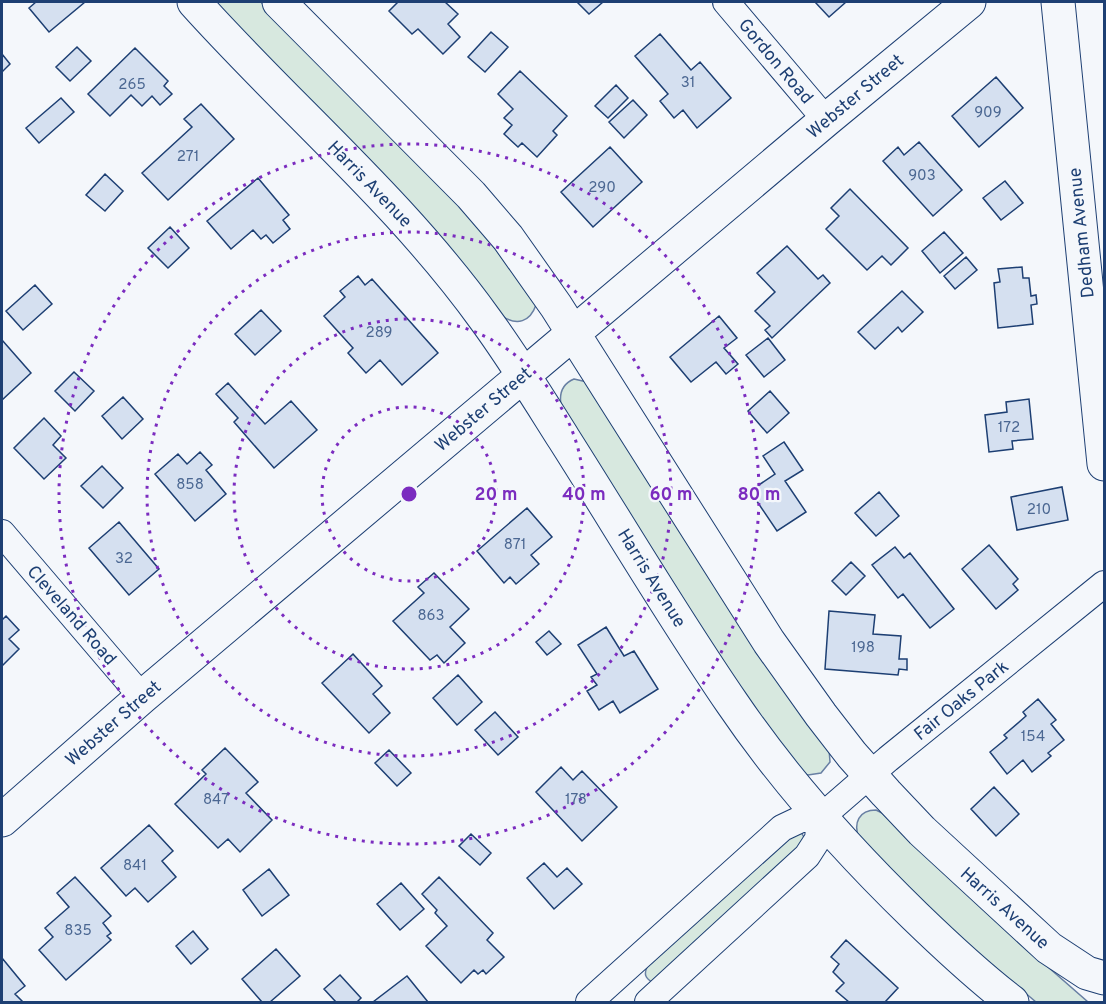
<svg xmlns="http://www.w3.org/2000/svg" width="1106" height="1004" font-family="Overpass,sans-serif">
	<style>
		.green { fill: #d7e8df; stroke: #687fa3; stroke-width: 1.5 }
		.building { fill: #d5e0f0; stroke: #1d3f73; stroke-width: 1.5 }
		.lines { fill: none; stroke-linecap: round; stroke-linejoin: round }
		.street-casing { stroke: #1d3f73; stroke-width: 28 }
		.secondary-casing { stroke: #1d3f73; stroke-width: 35 }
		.primary-casing { stroke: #1d3f73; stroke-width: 35 }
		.street { stroke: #f4f7fb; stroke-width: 26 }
		.secondary { stroke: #f4f7fb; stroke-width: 33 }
		.primary { stroke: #f4f7fb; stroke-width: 33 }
		.ring { fill: none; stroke: #7b2cbf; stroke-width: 3; stroke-dasharray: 3 6 }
		.labels { text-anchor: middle; stroke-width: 4.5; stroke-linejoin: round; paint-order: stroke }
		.number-label { font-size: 15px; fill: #4b6792 }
		.street-label { font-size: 18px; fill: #1d3f73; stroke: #f4f7fb }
		.centre { fill: #7b2cbf; stroke: #f4f7fb; stroke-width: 3 }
		.ring-label { font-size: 18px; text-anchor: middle; font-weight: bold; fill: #7b2cbf; stroke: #f4f7fb; stroke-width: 4.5; stroke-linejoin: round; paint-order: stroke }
	</style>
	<rect width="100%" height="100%" fill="#f4f7fb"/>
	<!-- green -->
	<path class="green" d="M 213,2 L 261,2 L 481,229 L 536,305 C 530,322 517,326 502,316 Z
		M 574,379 L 587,382 L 829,749 L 830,762 L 821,773 L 808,775 L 802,773 L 733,678 L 561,405 C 559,393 562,384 574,379 Z
		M 876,810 L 882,813 L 1009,933 L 1088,1002 L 1036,1002 L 959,937 L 859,838 C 853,823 859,810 876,810 Z
		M 800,830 L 806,841 L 652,982 C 645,978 644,974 647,967 L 793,832 Z"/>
	<!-- building -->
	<path class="building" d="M 36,2 L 85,2 L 49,32 L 29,8 Z
		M 398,2 L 445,2 L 458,14 L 448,24 L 460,37 L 443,54 L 418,29 L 412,34 L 389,11 Z
		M 577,2 L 603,2 L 589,14 Z
		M 815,2 L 846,2 L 829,17 Z
		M 491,32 L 508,47 L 485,72 L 468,57 Z
		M 660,34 L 691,70 L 700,62 L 731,98 L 697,128 L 683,110 L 674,118 L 660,101 L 668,94 L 635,56 Z
		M 77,47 L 91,61 L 70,81 L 56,67 Z
		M 135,48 L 168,81 L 164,86 L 172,94 L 160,105 L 152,96 L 142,106 L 131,95 L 110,116 L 88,94 Z
		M 2,54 L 10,64 L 2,72 Z
		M 520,71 L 567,116 L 553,131 L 557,135 L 537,157 L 522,143 L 518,147 L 504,134 L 512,125 L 504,118 L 513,109 L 498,94 Z
		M 996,77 L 1023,108 L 979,147 L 952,116 Z
		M 616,85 L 628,98 L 608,118 L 595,106 Z
		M 61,98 L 74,112 L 39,143 L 26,128 Z
		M 633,100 L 647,115 L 624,138 L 609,122 Z
		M 201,104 L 234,139 L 168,200 L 142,173 L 192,127 L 184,119 Z
		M 919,142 L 962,190 L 933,216 L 883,161 L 898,147 L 904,155 Z
		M 610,147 L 642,182 L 593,227 L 561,192 Z
		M 105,174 L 123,191 L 105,211 L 86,195 Z
		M 258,178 L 289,215 L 283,220 L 290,229 L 273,243 L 266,235 L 261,239 L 253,230 L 231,249 L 207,221 Z
		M 1005,181 L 1023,203 L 1001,220 L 983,198 Z
		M 850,189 L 908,248 L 891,265 L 882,256 L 867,270 L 826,229 L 839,216 L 831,208 Z
		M 170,227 L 189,248 L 168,268 L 148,248 Z
		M 944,232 L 963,253 L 940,273 L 922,251 Z
		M 787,246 L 818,279 L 823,275 L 830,283 L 772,338 L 765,330 L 770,326 L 755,311 L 775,292 L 757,273 Z
		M 966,257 L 977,270 L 955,289 L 944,276 Z
		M 1022,267 L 1023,278 L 1029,278 L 1031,296 L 1036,295 L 1037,304 L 1031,305 L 1033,324 L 998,328 L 994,283 L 1000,282 L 998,269 Z
		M 358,276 L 365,285 L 372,279 L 438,353 L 402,385 L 380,360 L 366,373 L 348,353 L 353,348 L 324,316 L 345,297 L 340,291 Z
		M 35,285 L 52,304 L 23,330 L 6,311 Z
		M 902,291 L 923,312 L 902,332 L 898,327 L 875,349 L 858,332 Z
		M 261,310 L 281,331 L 255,355 L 235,334 Z
		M 719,316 L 737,338 L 724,348 L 738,364 L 726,374 L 716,362 L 691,382 L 670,357 Z
		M 768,338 L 785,360 L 764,377 L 746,355 Z
		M 2,340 L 31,373 L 2,400 Z
		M 74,372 L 94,391 L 75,411 L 55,391 Z
		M 228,383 L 265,424 L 291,401 L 317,430 L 274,468 L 234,422 L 238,418 L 216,394 Z
		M 770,391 L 789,413 L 767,433 L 748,411 Z
		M 123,397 L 143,419 L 122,439 L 102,416 Z
		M 1029,399 L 1033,439 L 1012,441 L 1013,449 L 989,452 L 985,415 L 1007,412 L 1006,402 Z
		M 44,418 L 61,436 L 53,445 L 66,458 L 44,479 L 14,448 Z
		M 784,442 L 803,470 L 785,481 L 806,512 L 777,531 L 750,491 L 775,474 L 763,456 Z
		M 200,452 L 212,465 L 206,470 L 226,494 L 195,521 L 155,474 L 178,454 L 187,464 Z
		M 102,466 L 123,488 L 103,508 L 81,486 Z
		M 1062,487 L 1068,520 L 1017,530 L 1011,497 Z
		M 879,492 L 899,516 L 876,536 L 855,513 Z
		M 527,508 L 552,537 L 531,555 L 539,564 L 516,584 L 510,577 L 504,583 L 477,551 Z
		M 119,522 L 159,569 L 129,595 L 89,548 Z
		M 989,545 L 1018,579 L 1013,584 L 1018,590 L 996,609 L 962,569 Z
		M 895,547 L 904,558 L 910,553 L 954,609 L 930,628 L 903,594 L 898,598 L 872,565 Z
		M 851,562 L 865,576 L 846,595 L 832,581 Z
		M 434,573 L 469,609 L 450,627 L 465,643 L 444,663 L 437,655 L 430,660 L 393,621 L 424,593 L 418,587 Z
		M 829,611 L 875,615 L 873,634 L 901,636 L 899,659 L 907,659 L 907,670 L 899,669 L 898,675 L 825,669 Z
		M 6,616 L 19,630 L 9,639 L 19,649 L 2,666 L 2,620 Z
		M 606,627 L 624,656 L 634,651 L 658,689 L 620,713 L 613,701 L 599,710 L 587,691 L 597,685 L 591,677 L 597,674 L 578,645 Z
		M 549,631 L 561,644 L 547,655 L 536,642 Z
		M 353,654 L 382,686 L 373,694 L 390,713 L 369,733 L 322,683 Z
		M 458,675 L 482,702 L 457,725 L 433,698 Z
		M 1038,699 L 1056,720 L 1051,724 L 1064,740 L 1048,753 L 1051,756 L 1032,772 L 1023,760 L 1007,774 L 990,752 L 1007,738 L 1004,735 L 1026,716 L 1023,712 Z
		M 495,712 L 518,737 L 498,755 L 475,730 Z
		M 225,748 L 258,782 L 246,793 L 272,820 L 240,852 L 228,839 L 218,848 L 175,804 L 206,774 L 202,770 Z
		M 389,750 L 411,773 L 397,786 L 375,763 Z
		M 561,767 L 573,780 L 582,771 L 617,807 L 582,841 L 536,792 Z
		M 994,787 L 1019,814 L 996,836 L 971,809 Z
		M 149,825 L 173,851 L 162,861 L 176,877 L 148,902 L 135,888 L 126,896 L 101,868 Z
		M 471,834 L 491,853 L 480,865 L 459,846 Z
		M 544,863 L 557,877 L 567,868 L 582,884 L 554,909 L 527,878 Z
		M 269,869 L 289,895 L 262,916 L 243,890 Z
		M 75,877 L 111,916 L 103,923 L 111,933 L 107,936 L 111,940 L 66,980 L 39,950 L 53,937 L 45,928 L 69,907 L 57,893 Z
		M 439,877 L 493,933 L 487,940 L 504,957 L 486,974 L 483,970 L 478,974 L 474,970 L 461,983 L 426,946 L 447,926 L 435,913 L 437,910 L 422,894 Z
		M 401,883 L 424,909 L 400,930 L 377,904 Z
		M 193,931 L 208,949 L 191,964 L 176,946 Z
		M 846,940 L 898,988 L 885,1002 L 849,1002 L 836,991 L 844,983 L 833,972 L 839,964 L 831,957 Z
		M 276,949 L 300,976 L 270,1002 L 262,1002 L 242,979 Z
		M 2,958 L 25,986 L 15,994 L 23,1002 L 2,1002 Z
		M 340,975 L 361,998 L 357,1002 L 336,1002 L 324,989 Z
		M 407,976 L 428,1002 L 373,1002 Z"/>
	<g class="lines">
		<defs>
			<path id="street" d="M 726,2 L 826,120
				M 2,533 L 142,697
				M 589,1002 L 782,828 L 801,819 L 820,818 L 888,759 L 1104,584
				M 648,1002 L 807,856 L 818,839 L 820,818"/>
			<path id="secondary" d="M 194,2 C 290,109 401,202 485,319 C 513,357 538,398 564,439 C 620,527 673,617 732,703 C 785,781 847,850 915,916 C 946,946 978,976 1012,1002
				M 279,2 L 471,195 L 508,238 L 556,306 L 769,642 L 821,715 L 852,755 L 886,793 L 922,831 L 1049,948 L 1087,973 L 1104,978
				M 2,820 L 142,697 L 826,120 L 969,2"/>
			<path id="primary" d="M 1058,2 L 1104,464"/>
		</defs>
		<!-- street casing -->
		<use href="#street" class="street-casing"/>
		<!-- secondary casing -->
		<use href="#secondary" class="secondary-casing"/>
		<!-- primary casing -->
		<use href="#primary" class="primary-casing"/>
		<!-- street -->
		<use href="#street" class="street"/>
		<!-- secondary -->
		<use href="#secondary" class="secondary"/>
		<!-- primary -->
		<use href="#primary" class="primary"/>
	</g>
	<!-- distance rings -->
	<g class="ring">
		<circle cx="409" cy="494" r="87"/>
		<circle cx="409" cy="494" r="175"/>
		<circle cx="409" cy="494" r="262"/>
		<circle cx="409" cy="494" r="350"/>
	</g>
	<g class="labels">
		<!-- number labels -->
		<g class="number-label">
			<text x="688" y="87">31</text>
			<text x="132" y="89">265</text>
			<text x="988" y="117">909</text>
			<text x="188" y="161">271</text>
			<text x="922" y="180">903</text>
			<text x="602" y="192">290</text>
			<text x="379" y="337">289</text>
			<text x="1009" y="432">172</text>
			<text x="190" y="489">858</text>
			<text x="1039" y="514">210</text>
			<text x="515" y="549">871</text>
			<text x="124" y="563">32</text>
			<text x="431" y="620">863</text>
			<text x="863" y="652">198</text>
			<text x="1033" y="741">154</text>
			<text x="216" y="804">847</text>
			<text x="576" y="804">178</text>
			<text x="135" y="870">841</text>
			<text x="78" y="935">835</text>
		</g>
		<!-- street labels -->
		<g class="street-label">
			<text transform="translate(776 61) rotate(50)" y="6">Gordon Road</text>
			<text transform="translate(855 96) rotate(-40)" y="6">Webster Street</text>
			<text transform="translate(370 184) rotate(46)" y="6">Harris Avenue</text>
			<text transform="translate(1081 233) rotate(-96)" y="6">Dedham Avenue</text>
			<text transform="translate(483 409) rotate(-40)" y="6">Webster Street</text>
			<text transform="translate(652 578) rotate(58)" y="6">Harris Avenue</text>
			<text transform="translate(72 615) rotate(49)" y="6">Cleveland Road</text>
			<text transform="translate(961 700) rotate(-39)" y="6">Fair Oaks Park</text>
			<text transform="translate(113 723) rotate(-41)" y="6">Webster Street</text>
			<text transform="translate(1005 908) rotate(42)" y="6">Harris Avenue</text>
		</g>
	</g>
	<circle cx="409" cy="494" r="9" class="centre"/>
	<g class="ring-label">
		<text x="496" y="500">20 m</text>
		<text x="584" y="500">40 m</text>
		<text x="671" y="500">60 m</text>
		<text x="759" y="500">80 m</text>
	</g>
	<!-- border -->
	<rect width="1106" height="1004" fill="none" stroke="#1d3f73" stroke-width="6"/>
</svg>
